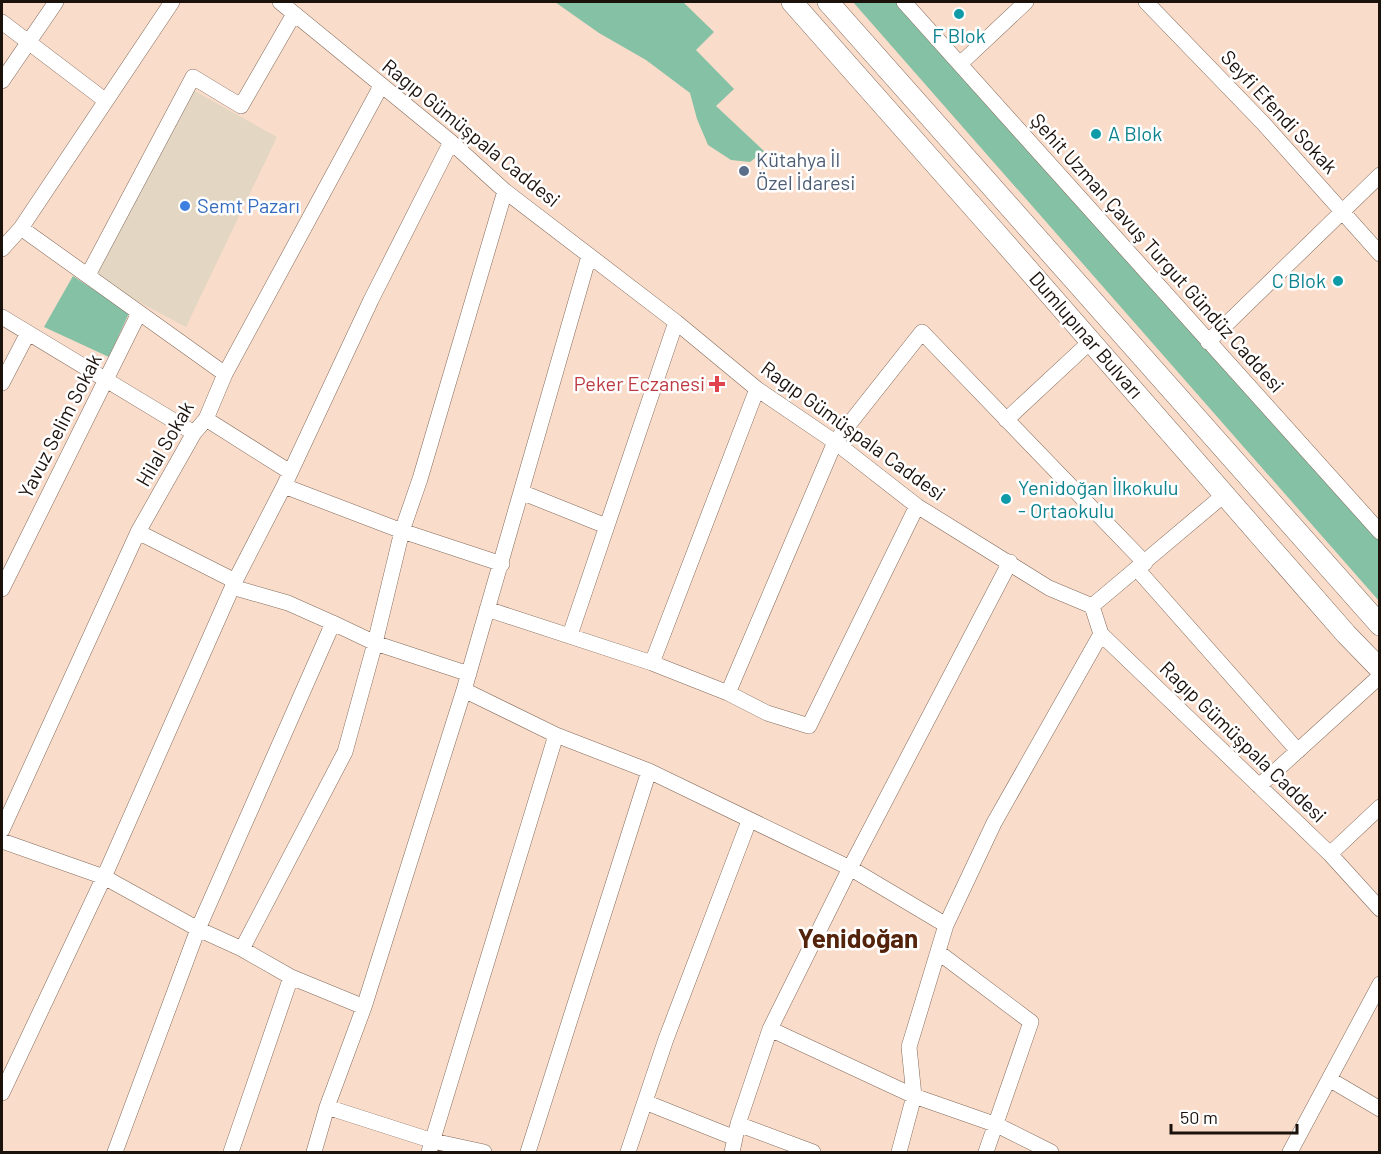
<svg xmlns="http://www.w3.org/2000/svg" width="1381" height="1154" font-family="Barlow,sans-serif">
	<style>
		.commercial { fill: #e3d7c3 }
		.green { fill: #85c1a5 }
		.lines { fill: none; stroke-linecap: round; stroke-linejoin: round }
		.street-casing { stroke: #846b5b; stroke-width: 16 }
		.secondary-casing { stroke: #846b5b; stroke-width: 22 }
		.street { stroke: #fff; stroke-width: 15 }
		.secondary { stroke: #fff; stroke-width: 21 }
		.culture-dot { fill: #0f9aa8; stroke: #fff; stroke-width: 2 }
		.service-dot { fill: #5c6f8a; stroke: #fff; stroke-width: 2 }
		.shop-dot { fill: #3f7fe0; stroke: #fff; stroke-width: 2 }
		.health-dot { fill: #e0444e; stroke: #fff; stroke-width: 2 }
		.labels { text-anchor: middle; stroke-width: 5; stroke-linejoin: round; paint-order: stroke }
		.culture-label { font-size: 20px; fill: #0d838f; stroke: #fff; text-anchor: start }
		.street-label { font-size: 20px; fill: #1c120c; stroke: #fff }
		.service-label { font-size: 20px; fill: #4e5e75; stroke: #fff; text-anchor: start }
		.shop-label { font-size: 20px; fill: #366cbe; stroke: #fff; text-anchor: start }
		.health-label { font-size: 20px; fill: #be3a42; stroke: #fff; text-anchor: end }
		.district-label { font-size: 26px; font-weight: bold; fill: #53230b; stroke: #fff }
	</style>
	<rect width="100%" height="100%" fill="#f9dcca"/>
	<!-- commercial -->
	<path class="commercial" d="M 193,90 L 277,137 L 186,327 L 88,275 Z"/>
	<!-- green -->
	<path class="green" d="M 555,2 L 683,2 L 714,32 L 696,50 L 734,89 L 716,106 L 764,151 L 750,162 L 731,160 L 708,145 L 697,119 L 690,93 L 646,60 L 599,33 Z
		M 853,2 L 898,2 L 1379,533 L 1379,601 Z
		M 73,276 L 129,313 L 109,357 L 44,327 Z"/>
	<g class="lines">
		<defs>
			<path id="street" d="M 280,2 L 451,142 L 505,191 L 676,322 L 757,389 L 835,442 L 917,506 L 1049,588 L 1092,606 L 1101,634 L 1330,854 L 1380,909
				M 904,2 L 1380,532
				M 1146,2 L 1263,123 L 1380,254
				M 2,22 L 106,101
				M 960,64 L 1026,2
				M 2,81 L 56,2
				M 21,228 L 225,374
				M 2,249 L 21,228 L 172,2
				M 88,275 L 193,77 L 241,106 L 294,14
				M 2,317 L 194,433
				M 1208,342 L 1380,175
				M 2,383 L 28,333
				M 206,419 L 290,472
				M 1006,420 L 1091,341
				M 284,486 L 402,531 L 502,564
				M 521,492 L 606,526
				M 138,532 L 235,581
				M 1137,569 L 1298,751
				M 232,587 L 288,603 L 333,623
				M 2,589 L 139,313
				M 1092,606 L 1225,494
				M 487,609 L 652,663 L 728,693 L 767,713 L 809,726 L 917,506
				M 570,635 L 676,322
				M 652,663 L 757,389
				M 469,674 L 375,643 L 402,531 L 420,479 L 505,191
				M 464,690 L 556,735 L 649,771 L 850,868 L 946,925
				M 728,693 L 835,442 L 922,332 L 1145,563
				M 1259,786 L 1380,676
				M 2,830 L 138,532 L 194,433 L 206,419 L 225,374 L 381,86
				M 2,841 L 104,877 L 198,929 L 242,949 L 291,977 L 364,1007
				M 1330,854 L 1380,807
				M 938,952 L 1031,1022 L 986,1152
				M 770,1029 L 914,1096 L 997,1125 L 1051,1152
				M 1329,1079 L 1380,1109
				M 2,1093 L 104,877 L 235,581 L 284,486 L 371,300 L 451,142
				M 645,1102 L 735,1138
				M 327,1107 L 433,1141 L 484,1152
				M 738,1124 L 813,1152
				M 115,1152 L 198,929 L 333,623 L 375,643 L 345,752 L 242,949
				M 231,1152 L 291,977
				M 314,1152 L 327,1107 L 364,1007 L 464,690 L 589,256
				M 429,1152 L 556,735
				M 528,1152 L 649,771
				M 628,1152 L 666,1039 L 749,821
				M 732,1152 L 738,1124 L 770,1029 L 850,868 L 1010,562
				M 899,1152 L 914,1096 L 909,1047 L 946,925 L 994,823 L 1101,634
				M 1290,1152 L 1380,984"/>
			<path id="secondary" d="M 792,2 L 997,234 L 1346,634 L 1380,669
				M 828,2 L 1380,625"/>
		</defs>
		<!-- street casing -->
		<use href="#street" class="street-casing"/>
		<!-- secondary casing -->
		<use href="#secondary" class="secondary-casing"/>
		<!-- street -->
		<use href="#street" class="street"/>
		<!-- secondary -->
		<use href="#secondary" class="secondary"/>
	</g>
	<!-- markers -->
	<g class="culture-dot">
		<circle cx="959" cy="14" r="6"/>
		<circle cx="1096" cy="134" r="6"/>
		<circle cx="1338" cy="281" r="6"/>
		<circle cx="1006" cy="499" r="6"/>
	</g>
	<circle class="service-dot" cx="744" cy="171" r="6"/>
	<circle class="shop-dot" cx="185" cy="206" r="6"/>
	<path class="health-dot" d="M714 375h6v6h6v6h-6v6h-6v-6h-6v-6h6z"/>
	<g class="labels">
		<!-- culture labels -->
		<g class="culture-label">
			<text x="959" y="43" text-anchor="middle">F Blok</text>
			<text x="1108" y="141">A Blok</text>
			<text x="1326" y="288" text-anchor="end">C Blok</text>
			<text x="1018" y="495">Yenidoğan İlkokulu<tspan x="1018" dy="23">- Ortaokulu</tspan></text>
		</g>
		<!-- street labels -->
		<g class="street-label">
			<text transform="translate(1279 112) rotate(47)" y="7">Seyfi Efendi Sokak</text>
			<text transform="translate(471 133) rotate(39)" y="7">Ragıp Gümüşpala Caddesi</text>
			<text transform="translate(1157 253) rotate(48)" y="7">Şehit Uzman Çavuş Turgut Gündüz Caddesi</text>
			<text transform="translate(1086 335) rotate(49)" y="7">Dumlupınar Bulvarı</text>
			<text transform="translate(60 426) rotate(-63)" y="7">Yavuz Selim Sokak</text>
			<text transform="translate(853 431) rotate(36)" y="7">Ragıp Gümüşpala Caddesi</text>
			<text transform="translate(165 444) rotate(-60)" y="7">Hilal Sokak</text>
			<text transform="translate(1243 742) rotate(44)" y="7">Ragıp Gümüşpala Caddesi</text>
		</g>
		<!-- service labels -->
		<g class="service-label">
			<text x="756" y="167">Kütahya İl<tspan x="756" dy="23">Özel İdaresi</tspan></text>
		</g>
		<!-- shop labels -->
		<g class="shop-label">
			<text x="197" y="213">Semt Pazarı</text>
		</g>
		<!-- health labels -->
		<g class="health-label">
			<text x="705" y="391">Peker Eczanesi</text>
		</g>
		<!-- district labels -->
		<g class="district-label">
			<text x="858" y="948">Yenidoğan</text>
		</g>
	</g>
	<!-- border -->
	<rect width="1381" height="1154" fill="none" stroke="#1c120c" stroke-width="6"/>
	<!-- scale -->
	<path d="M1171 1124v9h126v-9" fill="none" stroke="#1c120c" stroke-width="3"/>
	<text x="1180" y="1124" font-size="18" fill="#1c120c" stroke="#ffffff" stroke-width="4.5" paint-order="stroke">50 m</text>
</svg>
